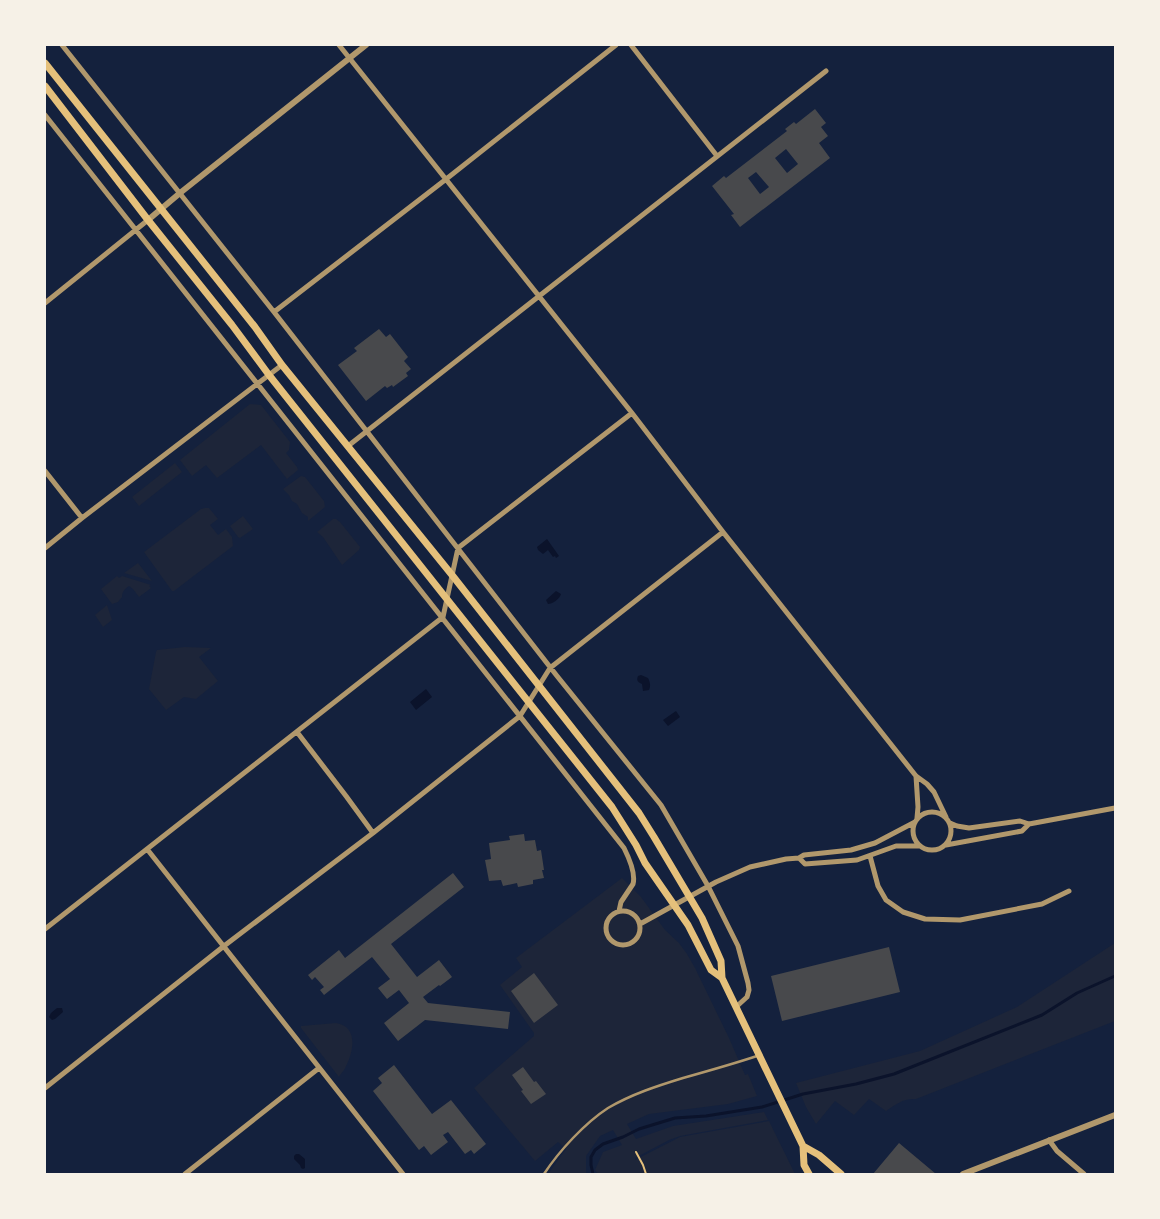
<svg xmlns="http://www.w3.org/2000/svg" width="1160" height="1219" font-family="'Open Sans',sans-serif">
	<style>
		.green { fill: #1d2539 }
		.water { fill: #0b132b }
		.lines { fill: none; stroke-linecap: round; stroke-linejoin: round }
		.stream { stroke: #0b132b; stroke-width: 3 }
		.building { fill: #48494c; fill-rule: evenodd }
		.path { stroke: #e5c07b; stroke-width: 2 }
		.service { stroke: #b1986c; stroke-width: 2.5 }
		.minor { stroke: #b1986c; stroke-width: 5 }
		.tertiary { stroke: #b1986c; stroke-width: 6 }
		.secondary { stroke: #e5c07b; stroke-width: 7 }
	</style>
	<rect width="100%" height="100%" fill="#14213d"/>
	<!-- green -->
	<path class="green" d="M 250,404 L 261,405 L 290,442 L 289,450 L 286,453 L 297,467 L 298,470 L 287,479 L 261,445 L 217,478 L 206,465 L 192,476 L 180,460 Z
		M 175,463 L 182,472 L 139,506 L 132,497 Z
		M 301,476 L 305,477 L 324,501 L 325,507 L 308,521 L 308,517 L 302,513 L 297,504 L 292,501 L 289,495 L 283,489 Z
		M 205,508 L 209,508 L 218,519 L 210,525 L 218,535 L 226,529 L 232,537 L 233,546 L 174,591 L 172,591 L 144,552 L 201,509 Z
		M 243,516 L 253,529 L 240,538 L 238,537 L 230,526 Z
		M 333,519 L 336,519 L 340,522 L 360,547 L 359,550 L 342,565 L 323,537 L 317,532 Z
		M 138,563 L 152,581 L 124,573 Z
		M 117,576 L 119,578 L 122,576 L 151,585 L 149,586 L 151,588 L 139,597 L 133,589 L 129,586 C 125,589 122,591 122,597 L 118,602 L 112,604 L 101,589 Z
		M 107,605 L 112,620 L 103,627 L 95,615 Z
		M 185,647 L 211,648 L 199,657 L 218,681 L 196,699 L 184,697 L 166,710 L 149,689 L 156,652 L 157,650 Z
		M 622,878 L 641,897 L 665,930 L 679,943 L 687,954 L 695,968 L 729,1038 L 745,1075 L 748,1074 L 757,1096 L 728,1104 L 649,1114 L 627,1124 L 636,1139 L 673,1126 L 764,1112 L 768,1120 L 680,1136 L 669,1140 L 635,1158 L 635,1160 L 680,1137 L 769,1121 L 795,1174 L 598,1174 L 595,1170 L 603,1152 L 622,1145 L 613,1130 L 600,1136 L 586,1156 L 586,1174 L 548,1174 L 566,1149 L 558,1142 L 535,1161 L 474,1088 L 534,1036 L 534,1033 L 500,985 L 522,967 L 516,958 Z
		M 1115,943 L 1115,1021 L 916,1099 C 904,1098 896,1104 886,1111 L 869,1099 L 854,1115 L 835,1101 L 816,1124 L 806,1107 L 796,1083 L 920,1051 L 1017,1007 Z
		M 336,1023 C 358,1026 354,1051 346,1066 C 345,1070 341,1073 339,1077 L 301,1028 L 301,1026 Z"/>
	<!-- water -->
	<path class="water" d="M 547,539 L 559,556 L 556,558 L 555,556 L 553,557 L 548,550 L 543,554 L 538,550 L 537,547 Z
		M 556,591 L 561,594 C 560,599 552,604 548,604 L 546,600 Z
		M 641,675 L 648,678 C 650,682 651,686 649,690 L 643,691 L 642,684 C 638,682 636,681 638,676 Z
		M 426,689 L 432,697 L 416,710 L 410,702 Z
		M 676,711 L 680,717 L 668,726 L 663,720 Z
		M 57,1008 L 62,1008 L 63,1012 L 55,1019 L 52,1020 L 49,1017 L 51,1013 Z
		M 296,1154 L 299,1154 L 305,1159 L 305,1168 L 303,1169 L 301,1168 L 300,1165 L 294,1159 L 294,1156 Z"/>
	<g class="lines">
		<!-- stream -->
		<path class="stream" d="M 593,1174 L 591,1165 L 591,1157 L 595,1150 L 603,1144 L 623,1137 L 639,1129 L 675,1118 L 706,1116 L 762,1107 L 803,1094 L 856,1084 L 894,1074 L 1042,1015 L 1077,993 L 1115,976"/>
	</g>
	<!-- building -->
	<path class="building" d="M 815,109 L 826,123 L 821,127 L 828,136 L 819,143 L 830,158 L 740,227 L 731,215 L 734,214 L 712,186 L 724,176 L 726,178 L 787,131 L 785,129 L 794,122 L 796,124 ZM 786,149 L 798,164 L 787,173 L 775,158 ZM 756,172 L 769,187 L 760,194 L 748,178 Z
		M 379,329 L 386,337 L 390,334 L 408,357 L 404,361 L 411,369 L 406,373 L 408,376 L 393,387 L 392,385 L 387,388 L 385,386 L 366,401 L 338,365 L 357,351 L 354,348 Z
		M 524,834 L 525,841 L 535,840 L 537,851 L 541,850 L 544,870 L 542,870 L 544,878 L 533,880 L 533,884 L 518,887 L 517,883 L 503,886 L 501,880 L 489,881 L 485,860 L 491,859 L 489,843 L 510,840 L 509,836 Z
		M 453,873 L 464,887 L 391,944 L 417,977 L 439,960 L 452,977 L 440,986 L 439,985 L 423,997 L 428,1003 L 510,1012 L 508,1029 L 425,1020 L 398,1041 L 384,1023 L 409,1003 L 399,990 L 387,999 L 378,988 L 390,979 L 372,957 L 324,995 L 320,990 L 324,987 L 315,977 L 312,980 L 308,975 L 339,950 L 345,958 Z
		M 889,947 L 900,992 L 782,1021 L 771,976 Z
		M 534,973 L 558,1005 L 534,1023 L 511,991 Z
		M 394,1065 L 432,1114 L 451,1100 L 486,1144 L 474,1154 L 471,1150 L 465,1154 L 448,1132 L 443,1135 L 448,1142 L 431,1155 L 424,1146 L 419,1150 L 373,1091 L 382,1083 L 378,1078 Z
		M 523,1067 L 534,1082 L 536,1081 L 546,1094 L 531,1104 L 521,1091 L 523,1090 L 512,1075 Z
		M 899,1143 L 936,1174 L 873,1174 Z"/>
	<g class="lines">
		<!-- path -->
		<path class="path" d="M 636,1152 L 643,1165 L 646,1174"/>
		<!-- service -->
		<path class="service" d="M 544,1174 C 559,1151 585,1123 608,1108 C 632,1094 657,1086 683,1078 C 708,1071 733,1064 757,1056"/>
		<!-- minor -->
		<path class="minor" d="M 62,45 L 274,312 L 557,676 L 661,805 L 708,886 L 738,946 L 748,983 L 749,990 L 747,997 L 736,1007
			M 339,45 L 632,413 L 723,532 L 916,776 L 927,784 L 934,792 L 946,817
			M 631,45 L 717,156
			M 45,115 L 624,848 C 629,858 636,873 633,884 L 621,902 L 619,911
			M 45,303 L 148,220
			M 274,312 L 445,180 L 616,45
			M 348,446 L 826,71
			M 45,471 L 82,518
			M 45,548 L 82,518 L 282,365
			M 443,617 L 458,548 L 632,413
			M 297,732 L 346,796 L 373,833
			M 916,776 L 918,807 L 917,818
			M913 831a19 19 0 1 1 38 0a19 19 0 1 1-38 0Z
			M 950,823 L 957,826 L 969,828 L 1020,821 L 1029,824 L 1115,808
			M 946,845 L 1022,831 L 1029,824
			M 147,849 L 403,1174
			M 870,856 L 878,886 L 886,900 L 903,912 L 925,919 L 960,920 L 1042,904 L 1069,891
			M 799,858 L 805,864 L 857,860 L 896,846 L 920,846
			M606 928a17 17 0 1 1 34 0a17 17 0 1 1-34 0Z
			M 640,924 L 716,882 L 750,867 L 786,859 L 799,858 L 804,855 L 851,850 L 875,843 L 915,822
			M 45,929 L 443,617
			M 45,1088 L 224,946 L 373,833 L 520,716 L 550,668 L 723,532
			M 1049,1140 L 1057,1151 L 1084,1174
			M 185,1174 L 319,1068"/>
		<!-- tertiary -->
		<path class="tertiary" d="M 148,220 L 180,193 L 366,45
			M 963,1174 L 1115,1115"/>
		<!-- secondary -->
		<path class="secondary" d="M 45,63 L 255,327 L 282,365 L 452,575 L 639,813 L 654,837 L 702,918 L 721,961 L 722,978 L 803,1146 L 804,1165 L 809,1174
			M 45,86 L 148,220 L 232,325 L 269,375 L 612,807 L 636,845 L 645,863 L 688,925 L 711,970 L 722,978
			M 803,1146 L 819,1155 L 841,1174"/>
	</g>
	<!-- border -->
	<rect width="1160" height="1219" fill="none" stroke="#f6f1e7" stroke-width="92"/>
</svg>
